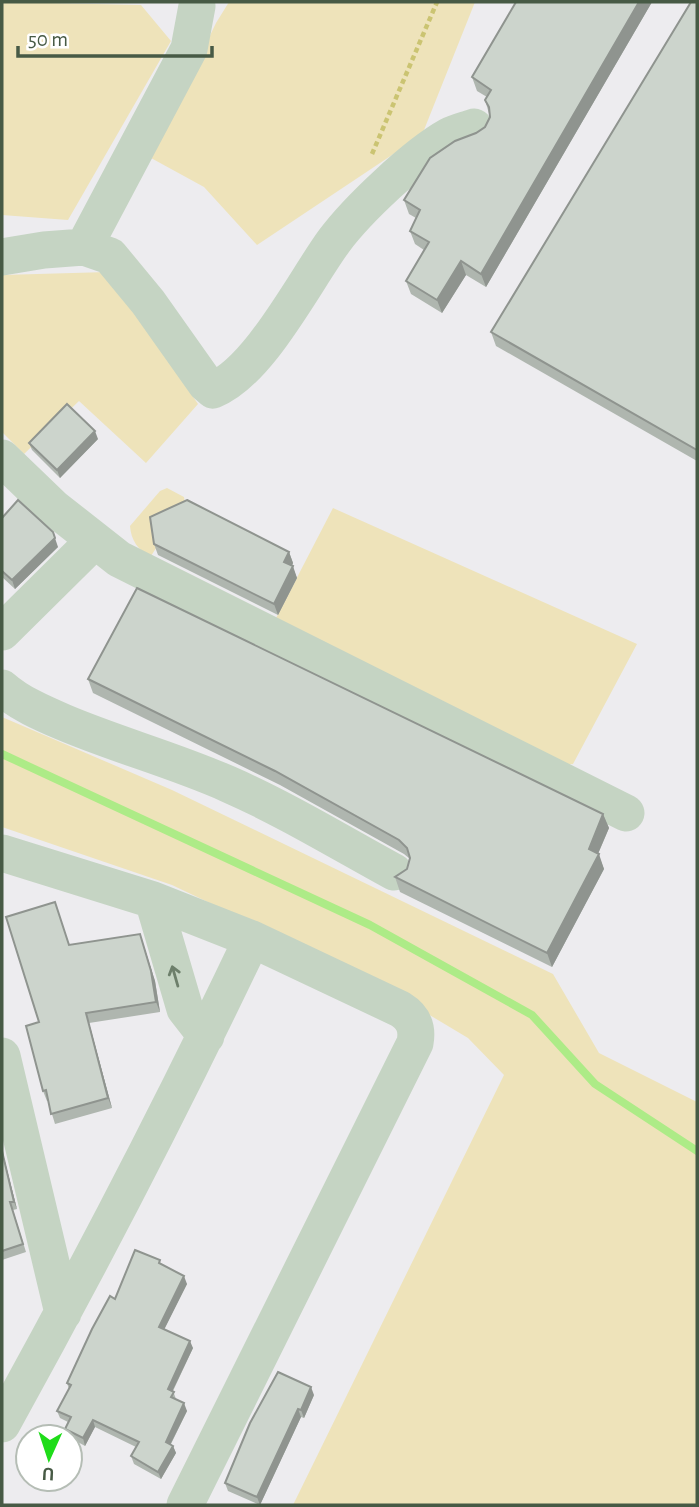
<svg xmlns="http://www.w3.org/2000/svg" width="699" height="1507" font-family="'Alegreya Sans',sans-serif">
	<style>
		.green { fill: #eee3ba }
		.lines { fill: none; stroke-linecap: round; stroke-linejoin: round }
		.stream { stroke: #adeb87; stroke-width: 8 }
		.path { stroke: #cbc472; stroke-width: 4.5; stroke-dasharray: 5 3.5; stroke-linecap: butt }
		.minor { stroke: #c5d4c3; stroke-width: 37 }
		.wall { fill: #afb6af }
		.shaded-wall { fill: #8f948f }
		.building { fill: #ccd4cc; stroke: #8f948f; stroke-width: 2 }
		.oneway { stroke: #6d7f6b }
	</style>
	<rect width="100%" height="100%" fill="#edecef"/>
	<!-- green -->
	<path class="green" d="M 2,2 L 141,5 L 171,41 L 68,220 L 2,215 Z
		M 229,2 L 475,2 L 422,135 L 257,245 L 204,187 L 151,158 L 216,23 Z
		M 108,272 L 198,404 L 146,463 L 79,401 L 24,454 L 2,432 L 2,275 Z
		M 167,488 L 184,497 L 185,503 L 151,556 C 138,551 131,540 130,526 L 160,491 Z
		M 333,508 L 637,644 L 573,764 L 562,765 L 275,620 Z
		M 2,717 L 172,790 L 553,974 L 599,1053 L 697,1102 L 697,1505 L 293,1505 L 504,1075 L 468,1038 L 371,980 L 172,885 L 2,827 Z"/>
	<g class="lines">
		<!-- stream -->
		<path class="stream" d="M 2,754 L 370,925 L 532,1015 L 595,1084 L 697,1151"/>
		<!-- path -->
		<path class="path" d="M 372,154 L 437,2"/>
		<!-- minor -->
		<path class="minor" d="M 84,247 L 189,49 L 197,6
			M 2,257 L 44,250 L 84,247 L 110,256 L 148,302 L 206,384 L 213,390 C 259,372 304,282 334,241 C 357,210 415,155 449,136 C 456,132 466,130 474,127
			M 2,458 L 54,508 L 119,559 L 626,813
			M 2,632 L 94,541
			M 2,688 C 19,703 42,713 63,722 C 117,745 174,760 228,784 C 285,809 339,842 394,872
			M 2,853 L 153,900 L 252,939 L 400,1009 C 413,1017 418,1027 415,1043 L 185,1505
			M 153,900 L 185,1009 L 206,1036
			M 2,1056 L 63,1313
			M 2,1424 C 90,1265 174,1103 252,939"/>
	</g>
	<!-- wall -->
	<path class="wall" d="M 516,2 L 652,2 L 486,287 L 466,275 L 442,313 L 411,294 L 406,281 L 424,250 L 415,244 L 410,231 L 416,218 L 409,214 L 404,200 L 476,133 L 485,127 L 490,117 L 485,100 L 487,97 L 477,91 L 472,77 Z
		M 697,2 L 697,461 L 496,346 L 491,332 Z
		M 98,439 L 60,478 L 32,450 L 29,443 Z
		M 2,518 L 58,547 L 15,589 L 2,577 Z
		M 154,544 L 289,552 L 293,563 L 292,566 L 297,578 L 278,615 L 158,555 Z
		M 88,679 L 603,814 L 609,828 L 598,854 L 604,869 L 552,967 L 400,892 L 395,877 L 407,869 L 410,859 L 404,854 L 280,785 L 93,693 Z
		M 140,934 L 155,981 L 160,1012 L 89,1023 L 112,1108 L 55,1124 L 48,1101 L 47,1101 L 43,1091 L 39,1022 L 69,945 Z
		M 2,1150 L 17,1209 L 13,1210 L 26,1252 L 2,1260 Z
		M 162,1265 L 187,1284 L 164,1329 L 193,1348 L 173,1391 L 176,1399 L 187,1411 L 171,1444 L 173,1446 L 176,1453 L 161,1479 L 134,1464 L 131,1456 L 136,1447 L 95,1427 L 85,1446 L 67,1436 L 65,1429 L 68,1422 L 60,1418 L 57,1411 L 69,1389 L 67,1383 L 115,1299 Z
		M 314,1395 L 304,1418 L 301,1417 L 260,1505 L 228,1491 L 225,1483 L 250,1423 Z"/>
	<!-- shaded-wall -->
	<path class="shaded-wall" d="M 639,2 L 652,2 L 486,287 L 481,274 Z
		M 461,261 L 466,275 L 442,313 L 437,300 Z
		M 95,431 L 98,439 L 60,478 L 57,470 Z
		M 55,538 L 58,547 L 15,589 L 12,580 Z
		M 289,552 L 293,563 L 288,573 L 284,562 Z
		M 293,566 L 297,578 L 278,615 L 274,604 Z
		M 603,814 L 609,828 L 594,863 L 589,849 Z
		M 599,854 L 604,869 L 552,967 L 547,953 Z
		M 140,934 L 155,981 L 160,1012 L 156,1002 Z
		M 86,1013 L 89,1023 L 112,1108 L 108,1098 Z
		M 2,1150 L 3,1154 L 17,1209 L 14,1202 Z
		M 184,1276 L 187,1284 L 162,1334 L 159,1327 Z
		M 190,1341 L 193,1348 L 170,1396 L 168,1389 Z
		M 311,1387 L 314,1395 L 304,1418 L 301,1410 Z
		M 184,1403 L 187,1411 L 168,1449 L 166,1442 Z
		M 298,1409 L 301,1417 L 260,1505 L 257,1497 Z
		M 93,1420 L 95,1427 L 85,1446 L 83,1438 Z
		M 173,1446 L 176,1453 L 161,1479 L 158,1472 Z"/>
	<!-- building -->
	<path class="building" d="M 516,2 L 639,2 L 481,274 L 461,261 L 437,300 L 406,281 L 429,242 L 410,231 L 420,210 L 404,200 L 430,158 L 455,141 L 476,133 L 485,127 L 490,117 L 489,107 L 485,100 L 491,90 L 472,77 Z
		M 691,2 L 697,2 L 697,450 L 491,332 Z
		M 67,404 L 95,431 L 57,470 L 29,443 Z
		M 18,500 L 53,532 L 55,538 L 12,580 L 2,571 L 2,518 Z
		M 187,500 L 289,552 L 284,562 L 293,566 L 274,604 L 154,544 L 150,517 Z
		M 137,588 L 603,814 L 589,849 L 599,854 L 547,953 L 395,877 L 407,869 L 410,858 L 407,848 L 399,840 L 275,771 L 88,679 Z
		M 55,902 L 69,945 L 140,934 L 151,971 L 156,1002 L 86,1013 L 108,1098 L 51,1114 L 46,1090 L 43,1091 L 26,1026 L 39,1022 L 6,917 Z
		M 2,1151 L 14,1202 L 10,1202 L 23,1244 L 2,1251 Z
		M 135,1250 L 160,1260 L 159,1263 L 184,1276 L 159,1327 L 190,1341 L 168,1389 L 174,1392 L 171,1397 L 184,1403 L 166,1442 L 173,1446 L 158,1472 L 131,1456 L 139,1442 L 93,1420 L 83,1438 L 65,1429 L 71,1417 L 57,1411 L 71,1385 L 67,1383 L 92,1329 L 110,1296 L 115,1299 Z
		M 278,1372 L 311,1387 L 301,1410 L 298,1409 L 257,1497 L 225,1483 L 250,1423 Z"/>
	<!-- one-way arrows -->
	<defs><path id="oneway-shaft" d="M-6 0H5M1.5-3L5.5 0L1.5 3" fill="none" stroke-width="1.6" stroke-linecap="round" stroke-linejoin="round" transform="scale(1.75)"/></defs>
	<use class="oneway" href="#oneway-shaft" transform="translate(175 976) rotate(-106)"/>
	<!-- border -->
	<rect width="699" height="1507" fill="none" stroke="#475a45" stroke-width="7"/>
	<!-- north arrow -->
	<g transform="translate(49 1458) rotate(183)"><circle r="33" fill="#ffffff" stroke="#b5bdb5" stroke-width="2"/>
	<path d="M0-5L12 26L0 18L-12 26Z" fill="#1fdc1a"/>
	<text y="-10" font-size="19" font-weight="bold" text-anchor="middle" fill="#475a45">U</text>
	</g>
	<!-- scale -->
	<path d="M18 46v10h194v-10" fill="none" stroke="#475a45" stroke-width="3.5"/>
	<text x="28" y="46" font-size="21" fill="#475a45" stroke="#ffffff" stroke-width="5" paint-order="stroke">50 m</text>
</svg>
